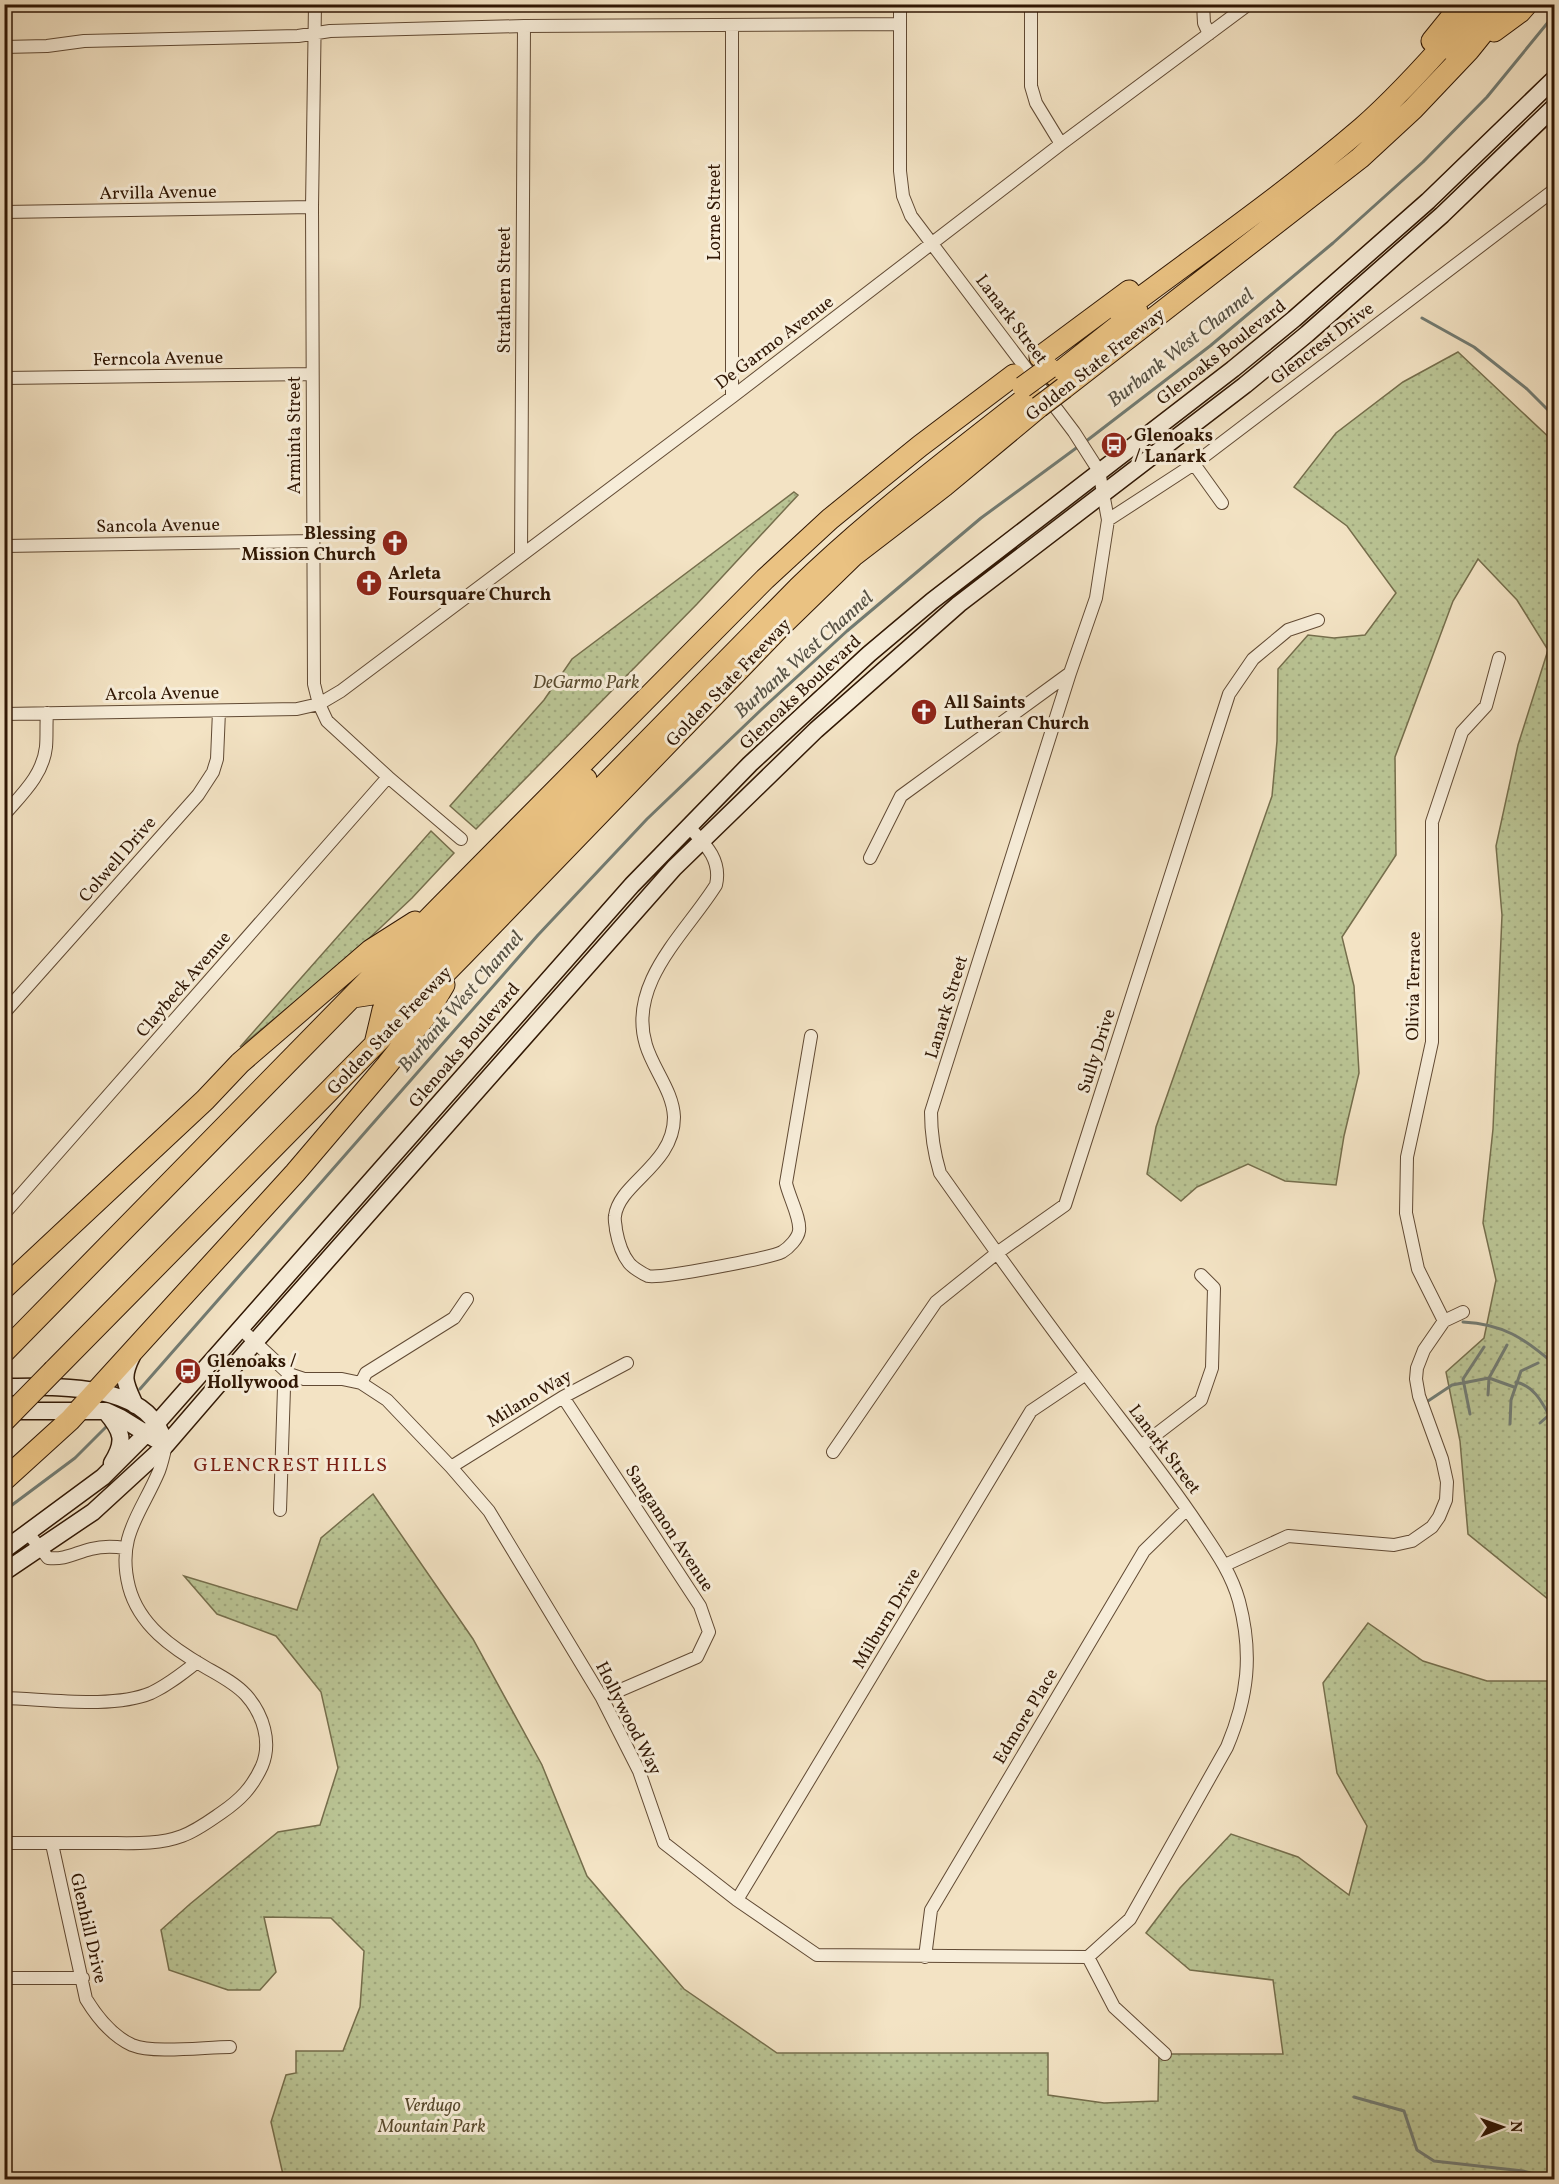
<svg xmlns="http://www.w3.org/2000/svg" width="1559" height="2184" font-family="Vollkorn,serif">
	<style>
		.grass { fill: url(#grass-dots); stroke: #756e4c; stroke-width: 1.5 }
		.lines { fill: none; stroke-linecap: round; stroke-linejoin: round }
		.stream { stroke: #727b72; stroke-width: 3 }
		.street-casing { stroke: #614a34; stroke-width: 14 }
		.secondary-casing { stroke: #301704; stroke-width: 19 }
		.highway-casing { stroke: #301704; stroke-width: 23 }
		.street { stroke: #f7edd9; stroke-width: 12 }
		.secondary { stroke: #f7edd9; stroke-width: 16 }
		.highway { stroke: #eac282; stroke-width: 21 }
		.highway-bridge-casing { stroke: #301704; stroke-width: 23; stroke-linecap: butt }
		.highway-bridge { stroke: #eac282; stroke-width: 21 }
		.labels { text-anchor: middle; stroke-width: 6; stroke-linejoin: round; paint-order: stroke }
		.street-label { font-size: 18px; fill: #301704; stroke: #f7edd9 }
		.poi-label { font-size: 18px; font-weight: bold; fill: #301704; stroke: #f7edd9; text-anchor: start }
		.park-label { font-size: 18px; font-style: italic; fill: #594b2f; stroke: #f7edd9 }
		.water-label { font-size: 20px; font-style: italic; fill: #565144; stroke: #f7edd9 }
		.neighbourhood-label { font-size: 20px; letter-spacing: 1.5px; fill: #7a1f14; stroke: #f7edd9 }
	</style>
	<defs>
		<pattern id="grass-dots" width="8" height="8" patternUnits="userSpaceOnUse" patternTransform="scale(1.5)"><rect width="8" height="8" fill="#bac494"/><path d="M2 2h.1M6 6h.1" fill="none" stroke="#a0a87e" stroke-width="1.8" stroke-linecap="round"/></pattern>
	</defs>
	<rect width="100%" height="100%" fill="#f3e3c4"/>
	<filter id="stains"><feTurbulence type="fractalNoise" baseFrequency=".00333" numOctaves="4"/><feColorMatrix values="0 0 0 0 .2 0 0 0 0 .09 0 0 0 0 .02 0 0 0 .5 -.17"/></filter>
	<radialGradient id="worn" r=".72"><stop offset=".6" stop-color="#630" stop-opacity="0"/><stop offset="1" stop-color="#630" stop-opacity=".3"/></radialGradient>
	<!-- grass -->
	<path class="grass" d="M 1458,352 L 1554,442 L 1554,1624 L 1549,1600 L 1468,1534 L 1460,1441 L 1446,1372 L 1484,1338 L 1496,1280 L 1483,1223 L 1493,1129 L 1502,915 L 1496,846 L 1518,745 L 1548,650 L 1517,600 L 1478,559 L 1453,601 L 1395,757 L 1396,855 L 1342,937 L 1354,986 L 1359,1073 L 1344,1136 L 1336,1185 L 1285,1181 L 1248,1164 L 1197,1187 L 1181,1201 L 1147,1174 L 1156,1127 L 1272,796 L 1277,741 L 1278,669 L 1308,635 L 1334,638 L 1365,635 L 1396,593 L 1347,526 L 1294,487 L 1336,433 L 1403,382 Z
		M 794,492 L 798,495 L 697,604 L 476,829 L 450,806 L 544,700 L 572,659 Z
		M 431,831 L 454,853 L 412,898 L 346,960 L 240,1047 Z
		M 373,1494 L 473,1639 L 542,1765 L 587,1876 L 684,1989 L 777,2053 L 1048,2053 L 1048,2095 L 1104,2103 L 1158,2101 L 1159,2054 L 1283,2054 L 1273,1980 L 1190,1970 L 1146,1933 L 1180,1888 L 1231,1834 L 1298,1857 L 1349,1895 L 1367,1826 L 1337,1773 L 1323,1683 L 1368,1623 L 1423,1661 L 1487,1681 L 1554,1681 L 1554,2179 L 284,2179 L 271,2122 L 286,2075 L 296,2073 L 296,2051 L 343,2051 L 360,2007 L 364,1951 L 331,1918 L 264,1917 L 276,1972 L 260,1990 L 228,1990 L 169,1970 L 161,1930 L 190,1904 L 278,1832 L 320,1825 L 338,1768 L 321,1692 L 276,1636 L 217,1614 L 184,1576 L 297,1610 L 321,1538 Z"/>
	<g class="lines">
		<!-- stream -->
		<path class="stream" d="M 1422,318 L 1474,347 L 1527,389 L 1554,416
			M 1085,442 L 1210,346 L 1333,243 L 1423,162 L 1487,97 L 1554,15
			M 1463,1322 C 1503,1324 1524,1338 1554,1364
			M 1516,1382 C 1533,1386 1541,1400 1549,1415
			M 140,1389 L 538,935 L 647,819 L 762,709 L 847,631 L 981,518 L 1079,446
			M 1488,1395 L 1489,1378 L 1507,1345
			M 1425,1403 L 1452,1385 L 1489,1378 L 1514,1387
			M 1470,1414 L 1463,1379 L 1484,1347
			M 1540,1423 L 1549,1415 L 1554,1414
			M 1510,1424 L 1511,1400 L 1521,1371 L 1538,1363
			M 4,1511 L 75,1458 L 108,1425
			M 1354,2097 L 1404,2111 L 1417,2150 L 1434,2161 L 1523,2171 L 1554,2179"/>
		<defs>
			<path id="street" d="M 315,4 L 312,207 L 314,684 L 319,704 L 327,721 L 388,777 L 461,839
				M 900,4 L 900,171 L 903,196 L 911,216 L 1074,432 L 1099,471 L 1108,520 L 1096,598 L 1070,673 L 931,1112 C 931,1134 934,1153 940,1173 C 991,1245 1042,1317 1095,1386 C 1130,1432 1166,1477 1198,1525 C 1214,1549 1231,1572 1239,1601 C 1253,1654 1248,1697 1227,1747 L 1130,1919 L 1088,1957
				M 1031,4 L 1031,86 L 1036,103 L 1061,144
				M 1203,4 L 1204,23 L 1209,34
				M 4,47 L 47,46 L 84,41 L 298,36 L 330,31 L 524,26 L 900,24
				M 4,212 L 312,207
				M 4,378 L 312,374
				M 732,397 L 732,26
				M 1194,464 L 1222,503
				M 1108,520 L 1194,464 L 1554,190
				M 4,546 L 313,541
				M 521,555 L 524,26
				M 4,714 L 297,709 L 319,704 L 341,691 L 732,397 L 1061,144 L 1249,4
				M 4,815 C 22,794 43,775 46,747 C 47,736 46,724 47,713
				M 688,826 C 704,843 722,859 716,885 C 686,933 627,983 646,1045 C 653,1069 673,1091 674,1117 C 674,1165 619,1183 615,1216 C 614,1220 616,1226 616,1230 C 618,1241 622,1254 629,1263 C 632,1267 643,1274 648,1276 C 660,1279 770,1258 782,1252 C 789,1248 798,1238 799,1231 C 801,1219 789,1197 786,1183 L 811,1036
				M 870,858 L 901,796 L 1070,673
				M 4,1013 L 198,795 L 213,772 L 217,759 L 219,711
				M 4,1214 L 388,777
				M 1444,1321 L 1418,1269 L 1406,1213 L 1407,1157 L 1432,1042 L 1432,822 L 1462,732 L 1486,706 L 1499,658
				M 241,1329 L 289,1374 L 304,1379 L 342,1379 L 361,1383 L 387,1400 L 451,1467 L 489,1511 L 602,1698 L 639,1771 L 664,1843 L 737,1900 L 817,1955 L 1088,1957 L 1114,2007 L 1165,2054
				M 361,1383 L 366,1373 L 454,1318 L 467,1299
				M 563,1397 L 700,1606 L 709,1632 L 697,1657 L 602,1698
				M 1141,1446 L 1201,1400 L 1212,1368 L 1214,1288 L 1201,1275
				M 833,1452 L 936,1302 L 997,1253 L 1065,1205 L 1229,694 L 1253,659 L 1288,630 L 1318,620
				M 451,1467 L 563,1397 L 627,1363
				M 280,1510 L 284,1388 L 289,1374
				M 28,1533 L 48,1558 C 65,1560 75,1553 91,1549 C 102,1546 113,1546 125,1548
				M 1225,1565 L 1288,1536 L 1394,1545 L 1412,1541 L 1432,1527 L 1439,1517 L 1446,1500 L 1447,1482 L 1442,1459 L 1419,1396 L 1416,1379 L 1417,1368 L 1424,1350 L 1444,1321 L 1463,1312
				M 4,1698 C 46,1699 113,1709 151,1693 C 168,1685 182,1674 197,1662
				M 4,1843 C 38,1843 71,1843 105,1843 C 130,1843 158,1845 182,1836 C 196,1831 208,1822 221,1813 C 240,1800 252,1788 262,1766 C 272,1742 263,1714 246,1695 C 235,1683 219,1675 205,1667 C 172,1648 139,1625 129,1587 C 116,1536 141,1514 159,1471 C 162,1463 164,1454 166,1445
				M 52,1844 L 86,1999 C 97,2017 112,2036 132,2045 C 154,2054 205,2047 230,2047
				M 737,1900 L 1031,1411 L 1086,1374
				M 925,1957 L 931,1910 L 1144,1551 L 1187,1509
				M 4,1978 L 83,1978"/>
			<path id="secondary" d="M 132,1356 C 121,1378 125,1383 135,1405
				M 4,1387 C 51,1387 140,1381 161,1433
				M 8,1411 L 106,1411 L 121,1418 L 155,1439
				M 106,1412 C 122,1431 126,1441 112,1463
				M 4,1550 L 103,1477 L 157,1423 L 632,885 L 750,764 L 869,654 L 932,601 L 1233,369 L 1294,319 L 1428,201 L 1554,79
				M 4,1572 L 93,1512 L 166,1445 L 255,1342 L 674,868 L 816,730 L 959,604 L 1245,385 L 1307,334 L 1442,215 L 1554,107"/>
			<path id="highway" d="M 1494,31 L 1520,12 L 1527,4
				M 1432,41 L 1462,4
				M 1450,49 L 1486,4
				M 1120,313 C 1201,252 1285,194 1362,128 C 1395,99 1425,66 1454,33
				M 1040,357 L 1129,291
				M 1055,376 L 1137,311
				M 1064,388 L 1360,158 L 1413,109 L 1469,50 L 1506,4
				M 353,997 L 379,993 L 586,779
				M 375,1044 L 383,1010 L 798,588 C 870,518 951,457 1030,395
				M 4,1288 L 205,1100 L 240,1063 L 371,950 L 415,922
				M 4,1352 L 441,906 L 765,579 L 830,519 L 920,446 L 1014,375
				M 54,1370 L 462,956 L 781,626 L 853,556 L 944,486 L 1039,407
				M 4,1480 L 70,1420 L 295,1173 L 387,1065 L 425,1017 L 444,985"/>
		</defs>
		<!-- street casing -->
		<use href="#street" class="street-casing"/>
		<!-- secondary casing -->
		<use href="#secondary" class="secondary-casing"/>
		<!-- highway casing -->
		<use href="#highway" class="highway-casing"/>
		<!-- street -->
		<use href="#street" class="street"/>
		<!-- secondary -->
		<use href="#secondary" class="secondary"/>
		<!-- highway -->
		<use href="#highway" class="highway"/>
		<defs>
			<path id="highway-bridge" d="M 1023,387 L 1049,368
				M 1039,407 L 1064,388
				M 4,1421 L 54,1370"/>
		</defs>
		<!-- highway-bridge casing -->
		<use href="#highway-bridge" class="highway-bridge-casing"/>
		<!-- highway-bridge -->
		<use href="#highway-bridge" class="highway-bridge"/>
	</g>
	<!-- icons -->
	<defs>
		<symbol id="bus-disc" viewBox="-11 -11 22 22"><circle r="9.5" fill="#8f2418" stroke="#f7edd9"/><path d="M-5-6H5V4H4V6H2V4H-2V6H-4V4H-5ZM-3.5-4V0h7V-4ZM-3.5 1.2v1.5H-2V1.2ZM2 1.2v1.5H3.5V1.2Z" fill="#fff"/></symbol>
		<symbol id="church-disc" viewBox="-11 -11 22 22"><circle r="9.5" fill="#8f2418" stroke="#f7edd9"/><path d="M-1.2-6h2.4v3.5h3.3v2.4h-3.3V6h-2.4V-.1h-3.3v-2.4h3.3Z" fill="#fff"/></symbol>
	</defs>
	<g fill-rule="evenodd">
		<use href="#bus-disc" x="1099" y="430" width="30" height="30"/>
		<use href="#church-disc" x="380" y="528" width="30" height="30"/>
		<use href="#church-disc" x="354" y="568" width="30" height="30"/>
		<use href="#church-disc" x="909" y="697" width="30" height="30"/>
		<use href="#bus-disc" x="173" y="1356" width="30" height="30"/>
	</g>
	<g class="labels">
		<!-- street labels -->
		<g class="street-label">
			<text transform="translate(158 192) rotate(-1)" y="6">Arvilla Avenue</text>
			<text transform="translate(714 212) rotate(-90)" y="6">Lorne Street</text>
			<text transform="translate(504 290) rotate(-90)" y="6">Strathern Street</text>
			<text transform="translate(1012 319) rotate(53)" y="6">Lanark Street</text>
			<text transform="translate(774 342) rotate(-37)" y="6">De Garmo Avenue</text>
			<text transform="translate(1322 343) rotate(-37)" y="6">Glencrest Drive</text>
			<text transform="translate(1221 352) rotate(-38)" y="6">Glenoaks Boulevard</text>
			<text transform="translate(158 358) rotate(-1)" y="6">Ferncola Avenue</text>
			<text transform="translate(1095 364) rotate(-38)" y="6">Golden State Freeway</text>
			<text transform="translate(294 435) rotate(-90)" y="6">Arminta Street</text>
			<text transform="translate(158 525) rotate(-1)" y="6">Sancola Avenue</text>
			<text transform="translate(728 682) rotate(-46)" y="6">Golden State Freeway</text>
			<text transform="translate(800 692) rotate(-43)" y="6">Glenoaks Boulevard</text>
			<text transform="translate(162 693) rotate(-1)" y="6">Arcola Avenue</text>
			<text transform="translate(117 859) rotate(-49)" y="6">Colwell Drive</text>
			<text transform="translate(183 984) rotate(-49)" y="6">Claybeck Avenue</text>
			<text transform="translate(1413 986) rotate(-89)" y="6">Olivia Terrace</text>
			<text transform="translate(946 1007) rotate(-73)" y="6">Lanark Street</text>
			<text transform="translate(389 1030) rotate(-46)" y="6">Golden State Freeway</text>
			<text transform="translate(464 1045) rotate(-49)" y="6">Glenoaks Boulevard</text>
			<text transform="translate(1096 1051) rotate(-72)" y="6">Sully Drive</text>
			<text transform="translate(529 1398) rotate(-31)" y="6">Milano Way</text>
			<text transform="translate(1165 1449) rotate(53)" y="6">Lanark Street</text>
			<text transform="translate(670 1528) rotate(57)" y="6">Sangamon Avenue</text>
			<text transform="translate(886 1618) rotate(-59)" y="6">Milburn Drive</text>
			<text transform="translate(1025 1716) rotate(-59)" y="6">Edmore Place</text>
			<text transform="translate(629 1718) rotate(63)" y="6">Hollywood Way</text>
			<text transform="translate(89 1928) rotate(77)" y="6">Glenhill Drive</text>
		</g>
		<!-- poi labels -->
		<g class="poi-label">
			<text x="1134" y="441">Glenoaks<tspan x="1134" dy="21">/ Lanark</tspan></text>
			<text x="376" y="539" text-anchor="end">Blessing<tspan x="376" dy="21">Mission Church</tspan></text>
			<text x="388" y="579">Arleta<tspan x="388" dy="21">Foursquare Church</tspan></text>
			<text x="944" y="708">All Saints<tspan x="944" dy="21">Lutheran Church</tspan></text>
			<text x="207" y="1367">Glenoaks /<tspan x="207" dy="21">Hollywood</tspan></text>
		</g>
		<!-- park labels -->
		<g class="park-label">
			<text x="586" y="688">DeGarmo Park</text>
			<text x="432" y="2111">Verdugo<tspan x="432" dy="21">Mountain Park</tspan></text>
		</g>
		<!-- water labels -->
		<g class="water-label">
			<text transform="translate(1180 347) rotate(-38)" y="7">Burbank West Channel</text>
			<text transform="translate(803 654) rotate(-42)" y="7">Burbank West Channel</text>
			<text transform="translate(460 1001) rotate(-49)" y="7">Burbank West Channel</text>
		</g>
		<!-- neighbourhood labels -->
		<g class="neighbourhood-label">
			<text x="291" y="1471">GLENCREST HILLS</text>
		</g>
	</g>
	<!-- margin -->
	<rect width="1559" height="2184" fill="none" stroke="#f3e3c4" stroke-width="24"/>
	<rect x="6" y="6" width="1547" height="2172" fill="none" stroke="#301704" stroke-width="3"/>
	<rect x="12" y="12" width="1535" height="2160" fill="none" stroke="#301704" stroke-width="1.5"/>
	<!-- north arrow -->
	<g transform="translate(1502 2127) rotate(89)" stroke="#f7edd9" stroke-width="4.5" paint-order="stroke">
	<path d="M0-4.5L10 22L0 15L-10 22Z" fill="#301704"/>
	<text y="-9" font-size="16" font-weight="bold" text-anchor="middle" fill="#301704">N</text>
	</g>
	<rect width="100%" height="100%" filter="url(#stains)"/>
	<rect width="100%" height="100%" fill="url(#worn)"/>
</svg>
